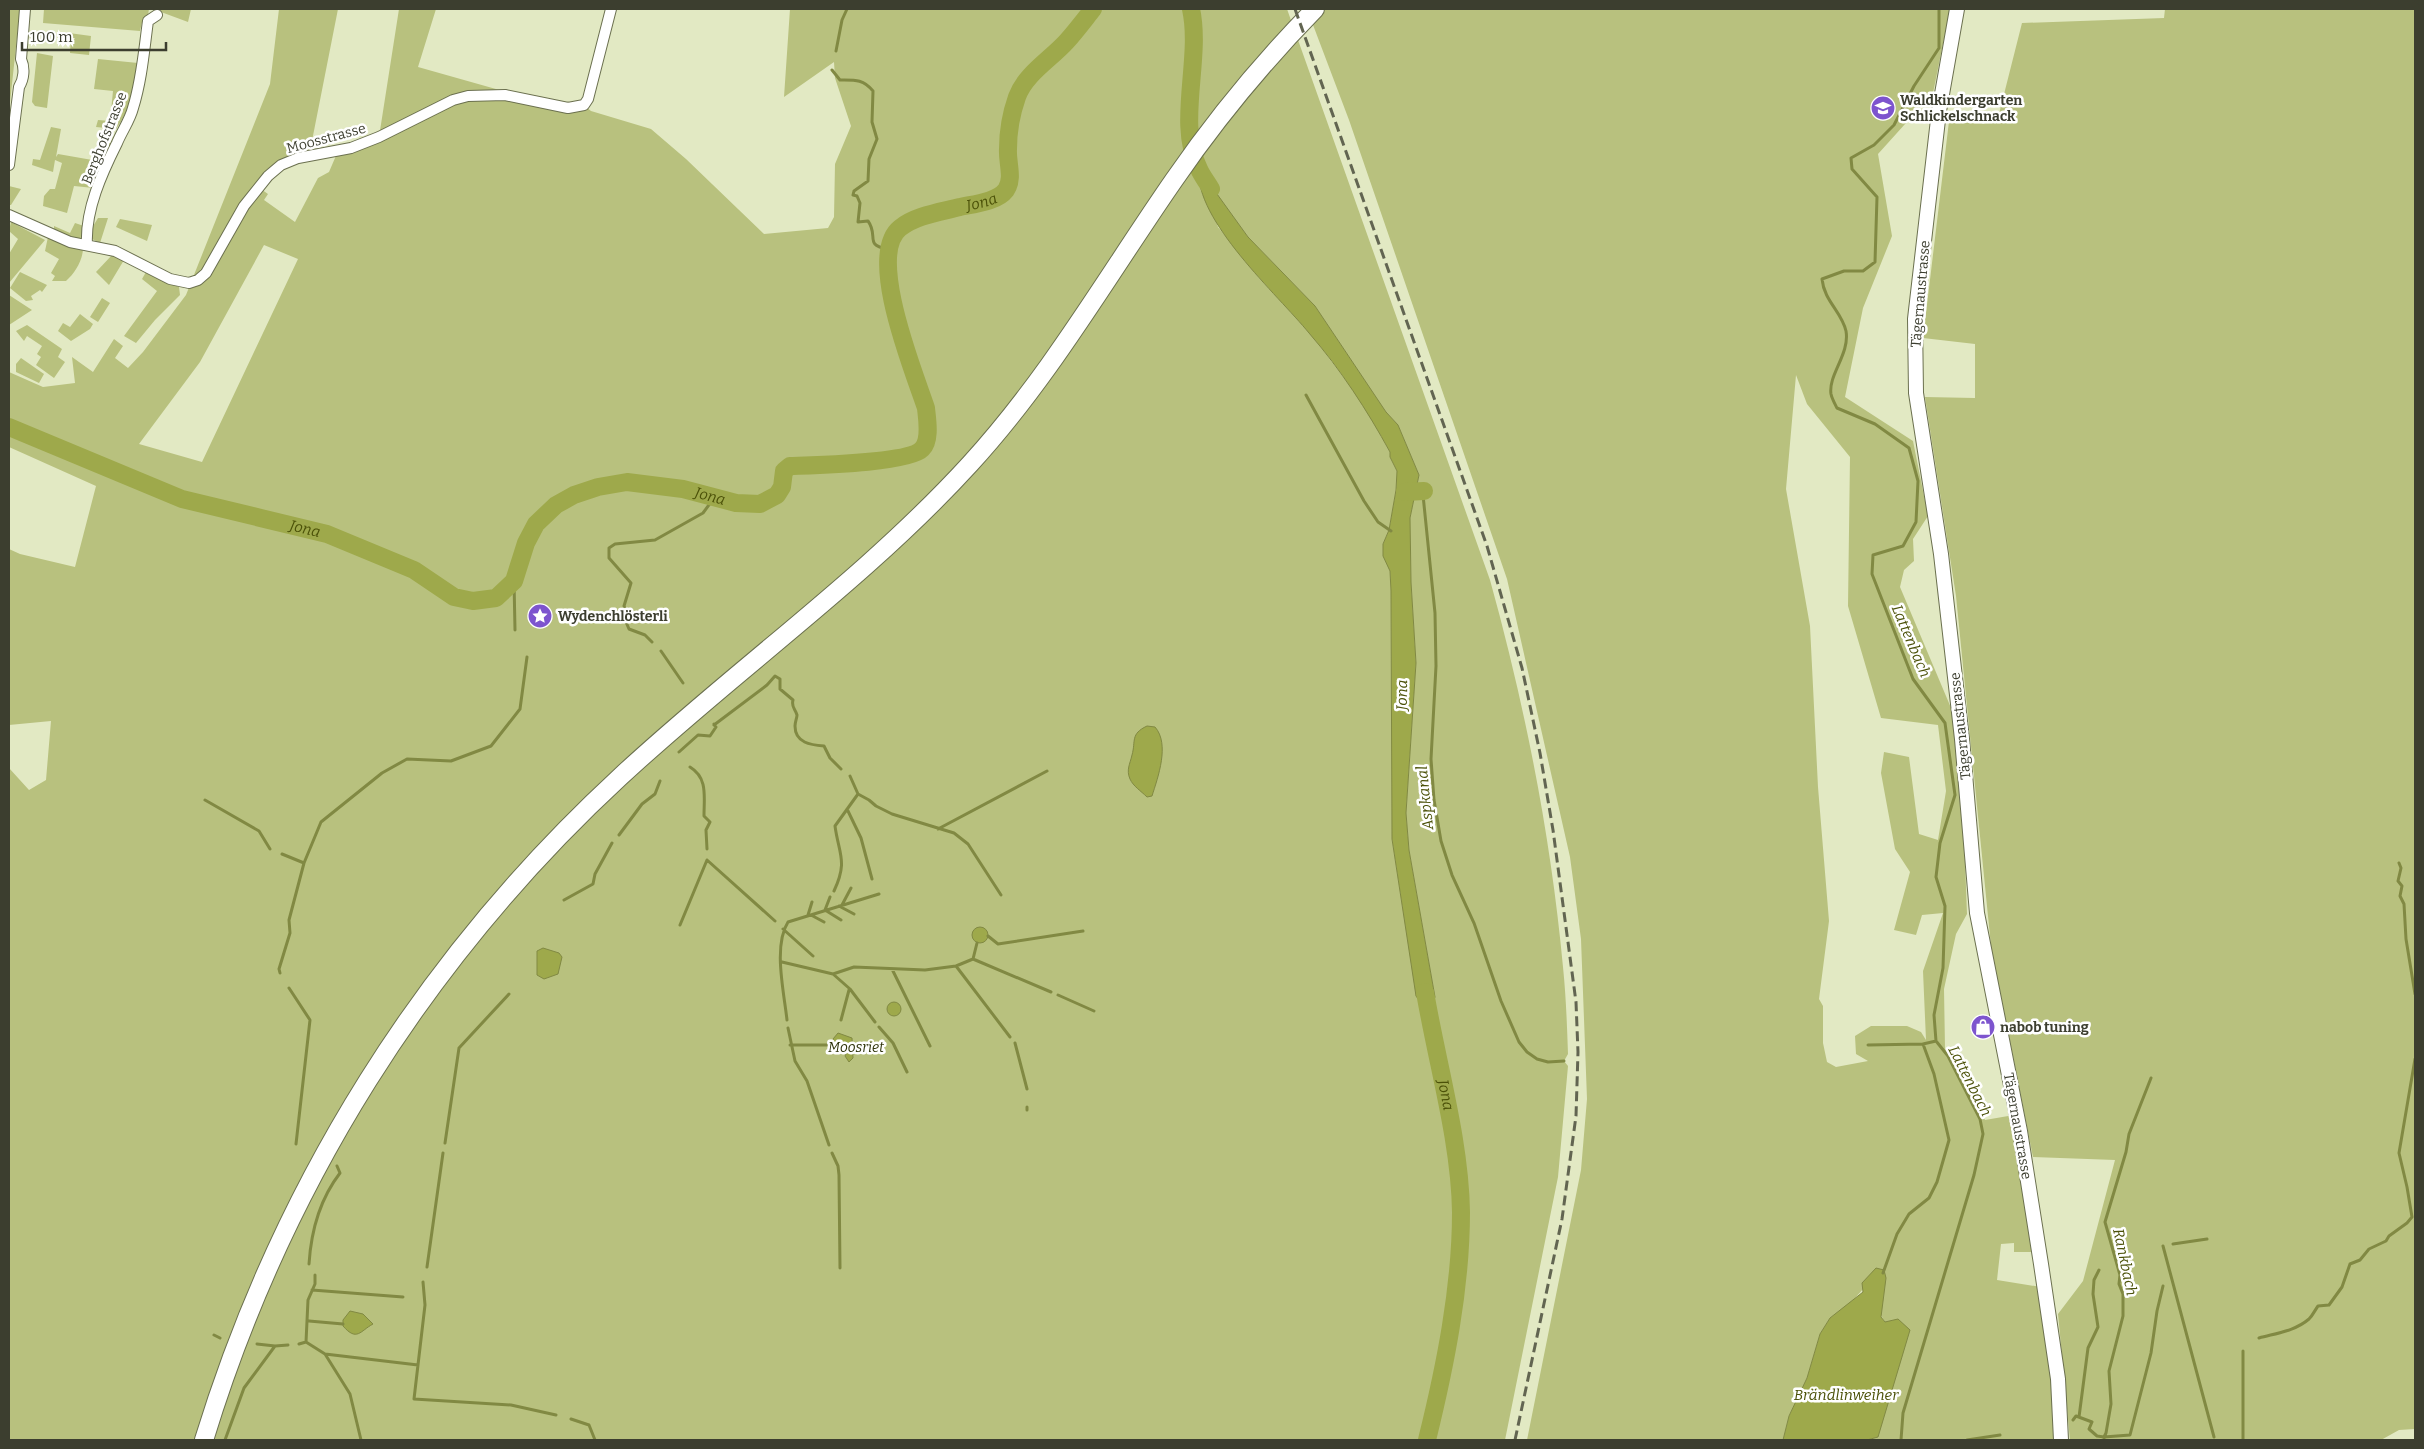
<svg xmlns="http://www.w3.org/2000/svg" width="2424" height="1449" font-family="Bitter,serif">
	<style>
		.green { fill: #b8c17e; fill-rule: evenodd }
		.water { fill: #9ea94b; stroke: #818943 }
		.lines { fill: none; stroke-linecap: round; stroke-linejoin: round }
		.stream { stroke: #818943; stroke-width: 3 }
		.river { stroke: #9ea94b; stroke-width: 18 }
		.minor-casing { stroke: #6b704f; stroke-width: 12 }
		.tertiary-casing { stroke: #6b704f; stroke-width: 16 }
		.trunk-casing { stroke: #6b704f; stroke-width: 20 }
		.minor { stroke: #fff; stroke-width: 10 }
		.tertiary { stroke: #fff; stroke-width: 14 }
		.trunk { stroke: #fff; stroke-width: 18 }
		.rail { stroke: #626551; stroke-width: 3; stroke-dasharray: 10 5; stroke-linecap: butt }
		.labels { text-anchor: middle; stroke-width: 5; stroke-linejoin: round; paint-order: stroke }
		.poi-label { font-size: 14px; font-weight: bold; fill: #3c3e2f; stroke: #fff; text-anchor: start }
		.street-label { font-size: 14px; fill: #3c3e2f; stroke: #fff }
		.park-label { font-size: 14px; font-style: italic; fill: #2f340b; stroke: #fff }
		.water-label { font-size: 15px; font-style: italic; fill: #4b5108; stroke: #fff }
	</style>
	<rect width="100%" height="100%" fill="#e2e9c3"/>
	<!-- green -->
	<path class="green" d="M 9,9 L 20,9 L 9,112 Z
		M 44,9 L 149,9 L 148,15 L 143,18 L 140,31 L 43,23 Z
		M 161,9 L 191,9 L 188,22 L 161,12 Z
		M 279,9 L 338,9 L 309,156 L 298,158 L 258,187 L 268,194 L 264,200 L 295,222 L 318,178 L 329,172 L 338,151 L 379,137 L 399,9 L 436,9 L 418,67 L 528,98 L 584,105 L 591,111 L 651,129 L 686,159 L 764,234 L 828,228 L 834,217 L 835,164 L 851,126 L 835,78 L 834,62 L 784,97 L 790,9 L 1287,9 L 1490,580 C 1525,706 1551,837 1563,967 C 1566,996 1567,1025 1568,1054 L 1564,1061 L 1568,1066 L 1558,1177 L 1505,1440 L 9,1440 L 9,768 L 29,790 L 46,780 L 51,721 L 9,725 L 9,549 L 20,554 L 75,567 L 96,486 L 9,447 L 9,372 L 43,387 L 75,383 L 72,357 L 93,372 L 114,339 L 123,346 L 115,358 L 128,368 L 143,352 L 186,295 L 270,84 ZM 1199,170 L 1248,237 L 1315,306 L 1386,412 L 1398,425 L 1419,475 L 1410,518 L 1411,582 L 1416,663 L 1406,813 L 1409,850 L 1435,997 L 1403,910 L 1392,839 L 1391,591 L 1390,571 L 1383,544 L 1389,530 L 1396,490 L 1397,471 L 1390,457 L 1390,452 L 1363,403 L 1310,333 L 1260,279 L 1218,227 ZM 264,245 L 298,259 L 202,462 L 139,444 L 200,362 Z
		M 1307,9 L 1950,9 L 1933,93 L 1878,154 L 1892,236 L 1863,308 L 1845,397 L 1913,441 L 1928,516 L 1913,539 L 1914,561 L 1904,570 L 1900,587 L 1954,715 L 1963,808 L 1967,914 L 1956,934 L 1944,989 L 1945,1048 L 1960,1066 L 1985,1120 L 2014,1115 L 2036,1252 L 2014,1252 L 2014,1243 L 2001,1244 L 1997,1280 L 2041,1287 L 2053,1375 L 2056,1440 L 1867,1440 L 1878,1437 L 1885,1322 C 1875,1311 1883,1291 1886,1278 L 1863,1289 L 1850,1304 L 1830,1318 L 1820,1334 L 1807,1378 L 1789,1416 L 1783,1440 L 1527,1440 L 1581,1170 L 1587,1099 L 1581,939 L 1570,857 L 1507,579 L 1349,120 ZM 1796,375 L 1807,404 L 1850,457 L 1848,606 L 1881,718 L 1938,725 L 1946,791 L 1938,840 L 1919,834 L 1909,757 L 1884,752 L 1881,773 L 1895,849 L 1910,872 L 1894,930 L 1916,935 L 1922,915 L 1943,913 L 1923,971 L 1926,1040 L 1921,1032 L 1907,1026 L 1871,1026 L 1855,1036 L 1856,1054 L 1868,1061 L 1836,1067 L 1827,1062 L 1823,1043 L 1823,1006 L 1819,999 L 1829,921 L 1818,787 L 1810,626 L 1786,489 Z
		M 2165,9 L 2415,9 L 2415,1429 L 2399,1430 L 2381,1440 L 2070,1440 L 2058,1314 L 2083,1281 L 2115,1160 L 2033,1157 L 1991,946 L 1956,596 L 1925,397 L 1975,398 L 1975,344 L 1923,338 L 1950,113 L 1999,114 L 2022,23 L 2164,18 Z
		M 69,33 L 91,36 L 89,55 L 70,53 L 71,38 L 68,37 Z
		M 37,53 L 53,56 L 47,108 L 35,106 L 32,102 Z
		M 98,59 L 138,63 C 134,88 131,109 116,129 L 96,127 L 98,120 L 110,121 L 113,91 L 94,89 Z
		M 51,127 L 61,129 L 56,157 L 58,154 L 98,161 L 103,142 L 112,143 L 94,188 L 74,186 L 67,213 L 43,206 L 44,196 L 50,189 L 55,189 L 62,163 L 55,160 L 53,172 L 32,165 L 33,159 L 40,160 Z
		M 9,186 L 21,189 L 11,205 L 9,205 Z
		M 98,218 L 108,218 L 100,243 L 92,239 L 92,228 Z
		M 120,219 L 152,225 L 147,241 L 116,227 Z
		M 11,222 L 45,240 L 9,283 L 9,254 L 18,239 L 9,231 Z
		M 75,223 L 84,226 L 80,240 L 54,232 L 54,226 L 70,233 Z
		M 48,237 L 68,247 L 83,248 C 83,260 75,273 66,281 L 52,281 L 55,276 L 51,273 L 59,259 L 45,251 Z
		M 113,254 L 124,260 L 109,285 L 96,272 Z
		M 20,272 L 47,285 L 42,292 L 40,290 L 31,296 L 33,300 L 26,301 L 10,288 Z
		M 146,272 L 179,287 L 180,295 L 155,320 L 136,343 L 124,336 L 157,291 L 142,279 Z
		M 9,295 L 32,310 L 9,325 Z
		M 102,298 L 110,303 L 98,322 L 90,317 Z
		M 80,314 L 93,324 L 90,329 L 71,341 L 58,331 L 63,323 L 70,327 Z
		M 27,325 L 62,349 L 58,357 L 65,362 L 54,378 L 36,365 L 41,357 L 37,354 L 42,346 L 27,336 L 24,341 L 16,331 Z
		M 21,358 L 44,374 L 39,383 L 16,372 L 16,364 Z"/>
	<!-- water -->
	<path class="water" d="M 1199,169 L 1248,237 L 1315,306 L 1386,412 L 1398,425 L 1419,475 L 1410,518 L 1411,582 L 1416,663 L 1406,813 L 1409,850 L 1435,997 L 1429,1014 L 1416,996 L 1392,839 L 1391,591 L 1390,571 L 1383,556 L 1383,544 L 1389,530 L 1396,490 L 1397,471 L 1390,457 L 1390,452 C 1367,410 1341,370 1309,333 C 1278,295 1194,220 1199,169 Z
		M 1147,726 L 1155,727 C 1170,744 1158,777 1152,796 L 1147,797 C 1141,791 1133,786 1130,779 C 1126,770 1130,764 1132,755 C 1136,741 1130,734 1147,726 Z
		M972 935a8 8 0 1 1 16 0a8 8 0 1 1-16 0Z
		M 543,948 L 559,953 L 562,957 L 558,974 L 544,979 L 537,975 L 537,951 Z
		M887 1009a7 7 0 1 1 14 0a7 7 0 1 1-14 0Z
		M 838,1033 L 852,1038 L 853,1058 L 849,1062 L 845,1056 L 847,1052 L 844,1045 L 835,1043 L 833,1039 Z
		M 1876,1268 L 1884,1270 L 1886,1278 L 1881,1317 L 1885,1322 L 1898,1319 L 1910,1330 L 1878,1437 L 1867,1440 L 1783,1440 L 1789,1416 L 1807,1378 L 1820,1334 L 1830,1318 L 1863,1292 L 1862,1283 Z
		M 350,1311 L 363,1314 L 373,1324 C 360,1331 357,1342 343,1326 L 343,1320 Z"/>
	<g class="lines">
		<!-- stream -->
		<path class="stream" d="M 836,51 L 842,20 L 847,9
			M 832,70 L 840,80 C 855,80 863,79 873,91 L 872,122 L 877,139 L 869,159 L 868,181 L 854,191 L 853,195 L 857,196 L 860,203 L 858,222 L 868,221 C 879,236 864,245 887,249
			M 1306,395 L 1364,501 L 1378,522 L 1391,531
			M 1422,485 L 1435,613 L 1436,666 L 1431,759 L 1434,800 L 1441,841 L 1452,875 L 1474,923 L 1501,1001 L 1519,1042 L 1527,1052 L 1537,1059 L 1548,1062 L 1564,1061
			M 514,581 L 515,630
			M 652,642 L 645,635 L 629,629 L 626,622 L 629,618 L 624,606 L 631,583 L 609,558 L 609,548 L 615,544 L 655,540 L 703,513 L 714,498
			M 661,651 L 683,683
			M 714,725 L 767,685 L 775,676 L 780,679 L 780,689 L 793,700 C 791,707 795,708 797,715 C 797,718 795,722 795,726 C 795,743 811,745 824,746 L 830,758 L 841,769
			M 679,752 L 698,735 L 710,736 L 716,727 L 714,724
			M 690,767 C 708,778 704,796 704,816 L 710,822 L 706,830 L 707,849
			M 850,776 L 858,794 L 869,800 L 876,806 L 892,814 L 954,833 L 968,844 L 1001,895
			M 205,800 L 259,831 L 270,849
			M 847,809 L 861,838 L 872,879
			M 938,829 L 1047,771
			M 619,835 L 642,804 L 655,794 L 660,781
			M 282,854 L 304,863
			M 2399,863 L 2401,868 L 2398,881 L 2402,886 L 2400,896 L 2404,904 L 2406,939 L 2415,994
			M 834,891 C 848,861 839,855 835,826 L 858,794
			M 830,897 L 825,910 L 841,920
			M 564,900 L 593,884 L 595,874 L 612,843
			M 842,905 L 851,888
			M 839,906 L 854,914
			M 808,915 L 812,902
			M 811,915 L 824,922
			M 680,925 L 707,860 L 775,921
			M 783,929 L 813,956
			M 988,936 L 998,944 L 1083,931
			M 973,959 L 977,943
			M 782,962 L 833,974 L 854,967 L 925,970 L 956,966 L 973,959 L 1051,992
			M 956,966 L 1010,1037
			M 892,969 L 930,1046
			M 280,973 L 279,969 L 290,933 L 289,920 L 304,863 L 321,822 L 382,773 L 407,759 L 451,761 L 491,746 L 520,709 L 527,657
			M 833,974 L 850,989 L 875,1022
			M 289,988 L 310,1020 L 296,1144
			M 1058,995 L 1094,1011
			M 787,1020 C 784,992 773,946 788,922 L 879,894
			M 841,1020 L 849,990
			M 879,1027 L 893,1043 L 907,1072
			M 788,1028 L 795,1061 L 807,1081 L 829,1145
			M 1015,1043 L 1027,1089
			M 790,1045 L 828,1045
			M 1868,1045 L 1923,1044 L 1936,1041
			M 1027,1107 L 1027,1110
			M 445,1143 L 459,1048 L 509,994
			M 832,1153 L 838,1166 L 839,1175 L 840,1268
			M 2173,1244 L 2207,1239
			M 2163,1246 L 2214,1437
			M 309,1264 C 311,1232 320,1199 340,1173 L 337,1166
			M 427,1267 L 443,1153
			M 1883,1273 L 1897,1234 L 1909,1214 L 1929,1198 L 1937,1182 L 1949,1140 L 1934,1074 L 1923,1044
			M 423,1282 L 425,1305 L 414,1399 L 511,1405 L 556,1415
			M 312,1290 L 403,1297
			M 309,1321 L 343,1324
			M 214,1335 L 220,1338
			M 2259,1338 C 2277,1333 2295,1331 2309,1319 C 2313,1315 2315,1310 2318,1306 L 2329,1305 L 2342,1287 L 2350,1264 L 2360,1260 L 2369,1249 L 2386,1241 L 2389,1236 L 2407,1223 L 2412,1217 L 2407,1187 L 2399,1153 L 2415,1059
			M 306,1342 L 325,1354 L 350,1394 L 361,1440
			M 257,1344 L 275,1346 L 288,1345
			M 299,1344 L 306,1342 L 308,1300 L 315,1284 L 315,1275
			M 2243,1351 L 2243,1440
			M 325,1354 L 418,1365
			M 2079,1417 L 2088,1348 L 2098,1327 L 2093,1294 L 2094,1280 L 2099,1270
			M 571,1419 L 589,1425 L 595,1440
			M 2073,1420 L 2076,1416 L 2092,1422 L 2089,1429 L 2097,1436 L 2104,1437 L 2106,1433 L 2111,1404 L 2109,1371 L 2123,1316 L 2123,1294 L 2119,1284 L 2120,1275 L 2105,1222 L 2126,1152 L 2129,1134 L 2151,1078
			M 225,1440 L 244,1388 L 275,1346
			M 1901,1440 L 1903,1413 L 1974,1175 L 1983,1134 L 1980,1119 L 1948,1056 L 1936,1041 L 1934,1015 L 1943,968 L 1945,906 L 1936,877 L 1940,843 L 1955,795 L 1945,723 L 1913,679 L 1872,574 L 1873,555 L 1903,546 L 1916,522 L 1918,481 L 1909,448 L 1875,424 L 1837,408 C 1835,404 1832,399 1831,394 C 1828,375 1850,354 1846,331 C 1842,312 1824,301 1822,279 L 1844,271 L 1863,271 L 1875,262 L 1877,197 L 1852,169 L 1851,158 L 1874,145 L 1894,125 L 1914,86 L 1939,48 L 1939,9
			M 1967,1440 L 2000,1435
			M 2104,1440 L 2104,1437 L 2130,1435 L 2151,1353 L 2157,1311 L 2163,1286"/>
		<!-- river -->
		<g class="river">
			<path d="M 1191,9 C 1202,59 1176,123 1199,169 C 1202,176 1207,182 1211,189"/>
			<path id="s1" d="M 9,427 L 182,499 L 327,534 L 414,570 L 454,597 L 473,601 L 496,598 L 514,581 L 526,543 L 536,524 L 556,505 L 574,495 L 598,487 L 627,482 L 683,489 L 736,503 L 760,504 L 777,495 L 782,487 L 784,471 L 790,466 C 814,465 909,463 922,449 C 931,440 927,419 926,408 C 914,372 866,255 900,228 C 916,215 941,212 960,207 C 974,204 997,202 1006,190 C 1014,178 1007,163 1008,149 C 1008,132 1011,114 1017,97 C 1025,74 1051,59 1067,41 C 1076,31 1085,19 1093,9"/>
			<path d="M 1405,492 L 1424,491"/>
			<path id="s2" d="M 1425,992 C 1437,1063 1460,1140 1461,1212 C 1461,1288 1445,1367 1427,1440"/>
		</g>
		<defs>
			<path id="minor" d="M 9,165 L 19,87 C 24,79 25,68 21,59 L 25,9
				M 9,215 L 70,242 L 115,251 L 170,279 L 189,283 L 198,280 L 206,273 L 244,206 L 268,176 L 281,165 L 298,158 L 351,148 L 379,137 L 453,100 L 468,96 L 505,95 L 568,108 L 584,105 L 588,99 L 611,9
				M 87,245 C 85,210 102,173 117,143 C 122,131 130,120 133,108 C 142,79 144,50 148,21 L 157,15"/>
			<path id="tertiary" d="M 1957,9 L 1939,111 L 1915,319 L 1916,393 L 1941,554 L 1962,739 L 1977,913 L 2020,1131 L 2041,1264 L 2058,1379 L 2061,1440"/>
			<path id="trunk" d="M 204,1440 C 282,1185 424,958 620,777 C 735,670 864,580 970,464 C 1049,378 1108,275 1174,180 C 1216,119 1263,62 1315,9"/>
		</defs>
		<!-- minor casing -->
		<use href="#minor" class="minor-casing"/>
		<!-- tertiary casing -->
		<use href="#tertiary" class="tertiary-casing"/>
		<!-- trunk casing -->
		<use href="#trunk" class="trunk-casing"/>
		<!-- minor -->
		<use href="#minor" class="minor"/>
		<!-- tertiary -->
		<use href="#tertiary" class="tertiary"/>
		<!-- trunk -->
		<use href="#trunk" class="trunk"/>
		<!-- rail -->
		<path class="rail" d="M 1295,9 L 1487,546 L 1522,668 L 1540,753 L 1553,830 L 1576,1002 L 1578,1052 L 1576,1116 L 1562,1219 L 1515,1440"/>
	</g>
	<!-- icons -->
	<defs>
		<symbol id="school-disc" viewBox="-11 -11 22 22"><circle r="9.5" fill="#7d54ce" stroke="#fff"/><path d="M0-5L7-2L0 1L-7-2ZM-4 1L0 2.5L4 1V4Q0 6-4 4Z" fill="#fff"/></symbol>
		<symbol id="sight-disc" viewBox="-11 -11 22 22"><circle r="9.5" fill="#7d54ce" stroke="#fff"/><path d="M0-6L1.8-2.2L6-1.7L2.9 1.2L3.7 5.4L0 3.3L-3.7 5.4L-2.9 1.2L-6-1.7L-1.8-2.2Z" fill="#fff"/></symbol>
		<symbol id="shop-disc" viewBox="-11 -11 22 22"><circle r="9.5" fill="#7d54ce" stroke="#fff"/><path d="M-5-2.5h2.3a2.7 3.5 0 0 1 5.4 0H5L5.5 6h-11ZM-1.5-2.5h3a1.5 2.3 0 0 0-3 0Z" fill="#fff"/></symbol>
	</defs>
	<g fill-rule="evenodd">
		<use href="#school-disc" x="1869" y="94" width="28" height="28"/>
		<use href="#sight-disc" x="526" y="602" width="28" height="28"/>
		<use href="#shop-disc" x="1969" y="1013" width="28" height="28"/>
	</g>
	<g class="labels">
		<!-- poi labels -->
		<g class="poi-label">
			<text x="1900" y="105">Waldkindergarten<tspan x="1900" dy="16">Schlickelschnack</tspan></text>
			<text x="558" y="621">Wydenchlösterli</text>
			<text x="2000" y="1032">nabob tuning</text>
		</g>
		<!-- street labels -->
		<g class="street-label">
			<text transform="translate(104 138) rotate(-68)" y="5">Berghofstrasse</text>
			<text transform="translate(326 138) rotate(-15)" y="5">Moosstrasse</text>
			<text transform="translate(1920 294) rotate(-85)" y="5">Tägernaustrasse</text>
			<text transform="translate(1960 726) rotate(-96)" y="5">Tägernaustrasse</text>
			<text transform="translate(2018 1126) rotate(80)" y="5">Tägernaustrasse</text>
		</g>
		<!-- park labels -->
		<g class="park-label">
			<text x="856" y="1052">Moosriet</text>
		</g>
		<!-- water labels -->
		<g class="water-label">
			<text dy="5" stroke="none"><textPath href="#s1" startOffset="1350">Jona</textPath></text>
			<text dy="5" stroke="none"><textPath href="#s1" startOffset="795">Jona</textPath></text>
			<text dy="5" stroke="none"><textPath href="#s1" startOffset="314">Jona</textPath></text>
			<text transform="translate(1911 641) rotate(67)" y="5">Lattenbach</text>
			<text transform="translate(1402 695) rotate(-89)" y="5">Jona</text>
			<text transform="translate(1425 798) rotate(-96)" y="5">Aspkanal</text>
			<text transform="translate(1970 1081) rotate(63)" y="5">Lattenbach</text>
			<text dy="5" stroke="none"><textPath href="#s2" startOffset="105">Jona</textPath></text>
			<text transform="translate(2125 1262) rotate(78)" y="5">Rankbach</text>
			<text x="1846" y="1400">Brändlinweiher</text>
		</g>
	</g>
	<!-- border -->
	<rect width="2424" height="1449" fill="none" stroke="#3c3e2f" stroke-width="20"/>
	<!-- scale -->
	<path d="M22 42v8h144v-8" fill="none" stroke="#3c3e2f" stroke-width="2.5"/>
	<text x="30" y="42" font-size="15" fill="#3c3e2f" stroke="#ffffff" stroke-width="4" paint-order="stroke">100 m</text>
</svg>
